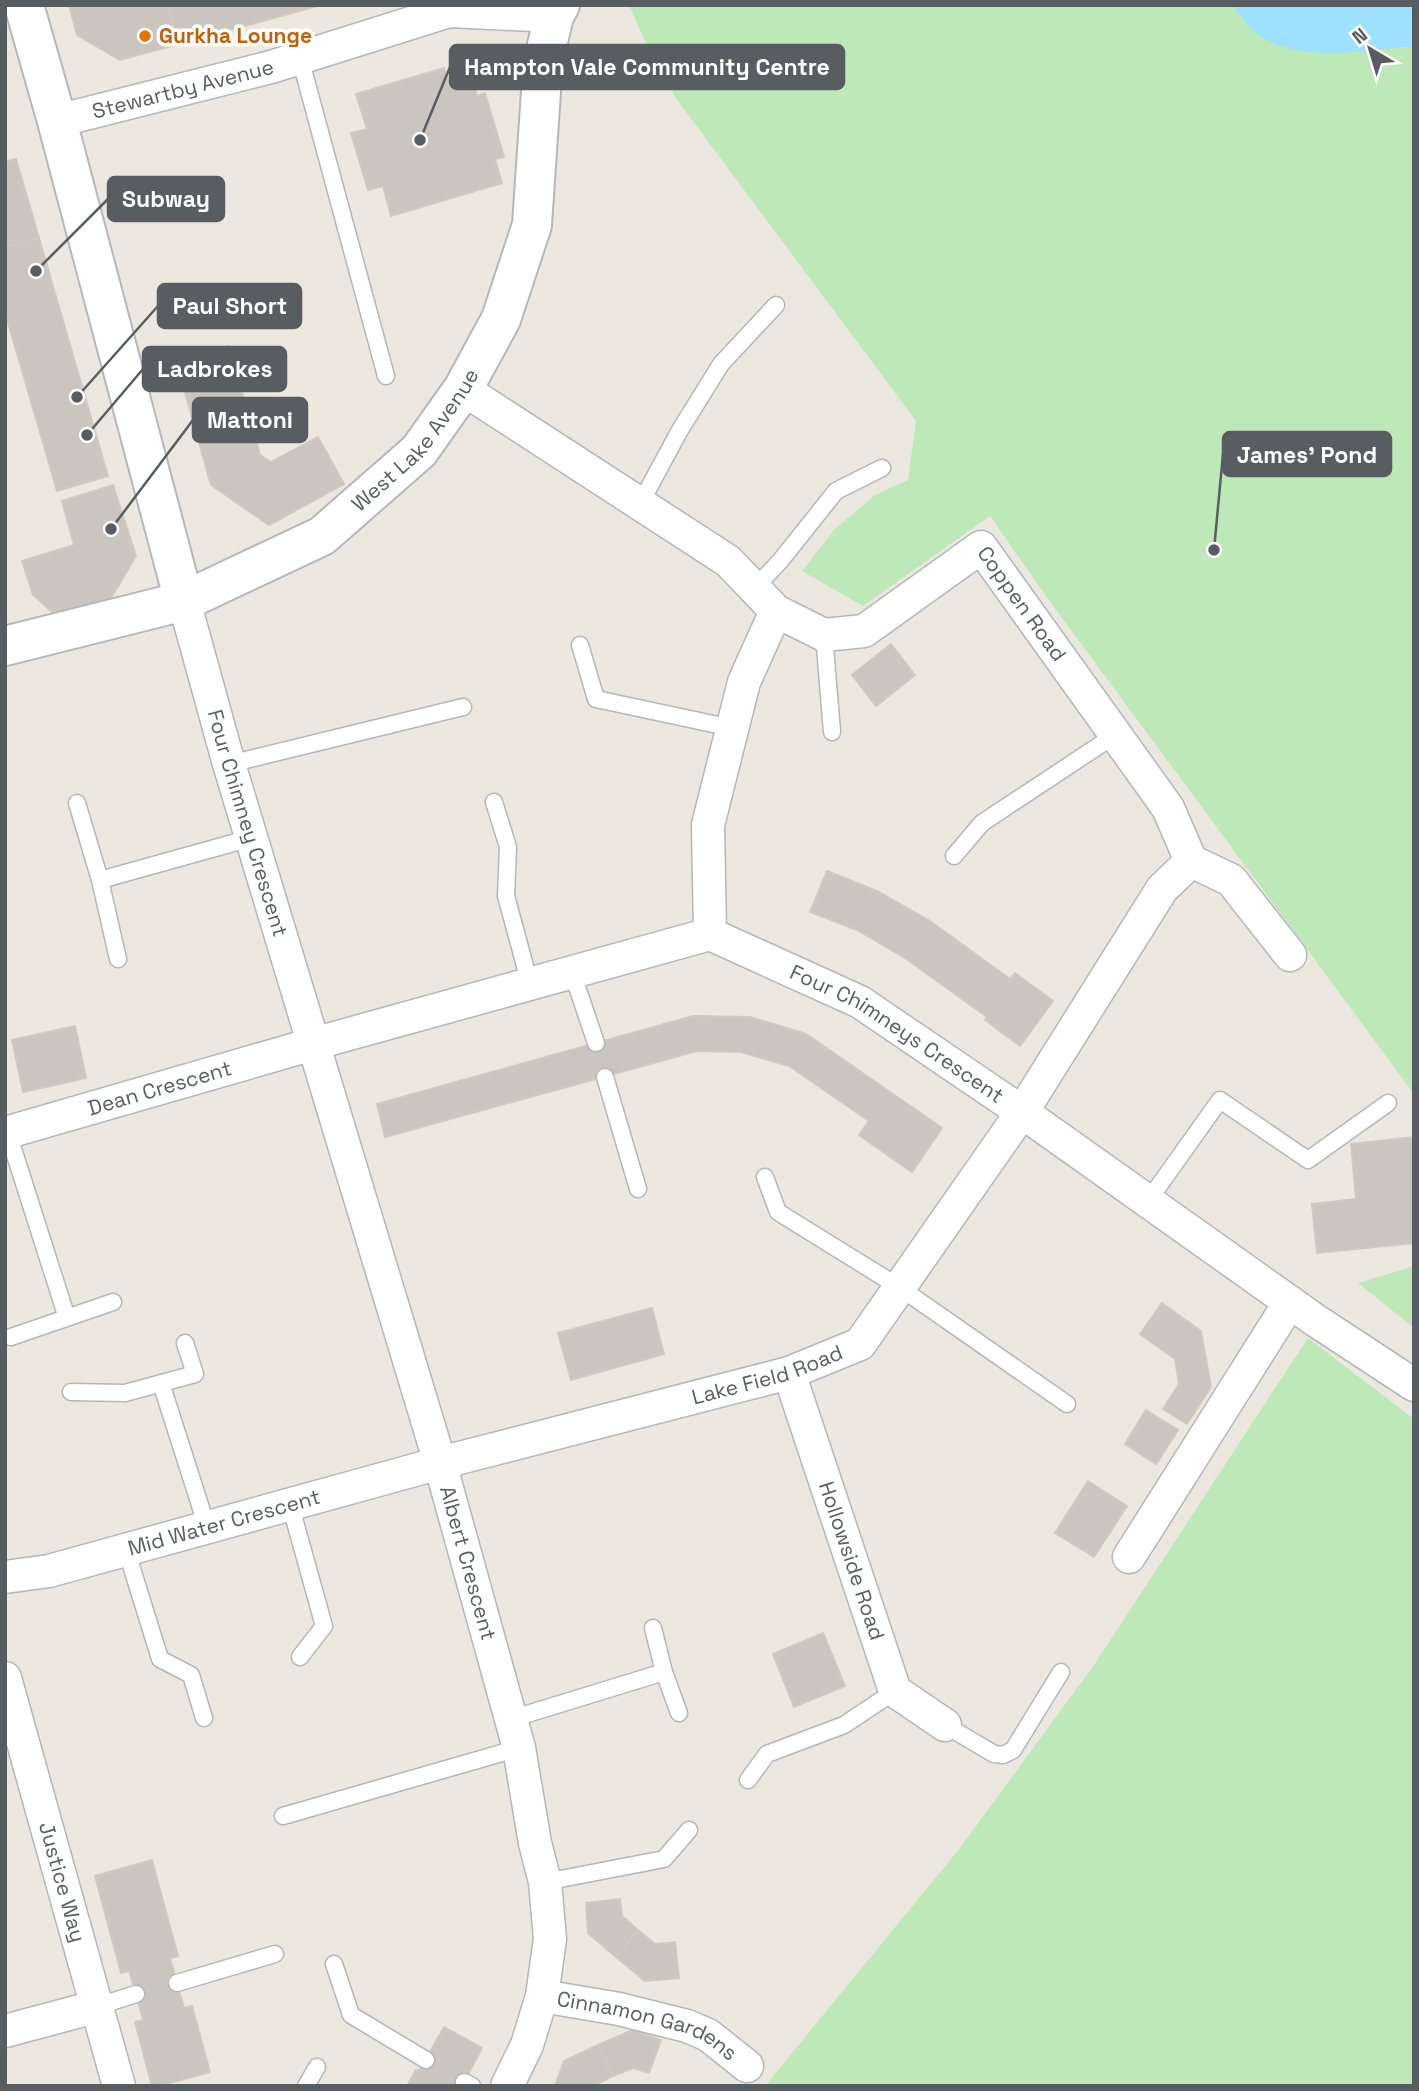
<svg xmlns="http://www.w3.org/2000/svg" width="1419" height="2091" font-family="'Space Grotesk',sans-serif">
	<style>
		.green { fill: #bde8b8 }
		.water { fill: #9de0ff }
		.building { fill: #cac5be; stroke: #d2c9bd; stroke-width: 2 }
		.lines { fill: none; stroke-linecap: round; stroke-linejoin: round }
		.lane-casing { stroke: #b2b7bc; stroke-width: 19 }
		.street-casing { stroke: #b2b7bc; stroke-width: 35 }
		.secondary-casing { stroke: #b3b8be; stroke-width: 42 }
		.lane { stroke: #fff; stroke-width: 16 }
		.street { stroke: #fff; stroke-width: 32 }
		.secondary { stroke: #fff; stroke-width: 38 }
		.food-dot { fill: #e8710a; stroke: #fff; stroke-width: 2.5 }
		.labels { text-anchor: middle; stroke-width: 7; stroke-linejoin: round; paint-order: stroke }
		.food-label { font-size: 21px; font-weight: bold; fill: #c56008; stroke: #fff; text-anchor: start }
		.street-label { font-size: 21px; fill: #585d62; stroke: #fff }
		.leader { fill: none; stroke: #585d62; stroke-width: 2.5 }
		.callout-dot { fill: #585d62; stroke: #fff; stroke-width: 2.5 }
		.callout { fill: #585d62; stroke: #585d62; stroke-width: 2.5 }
		.callout-label { font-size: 23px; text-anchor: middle; font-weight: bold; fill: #fff }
	</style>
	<rect width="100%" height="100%" fill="#ede8df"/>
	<!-- green -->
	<path class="green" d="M 629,5 L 1414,5 L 1414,1094 L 1048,599 L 990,516 L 863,606 L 802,571 L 835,529 L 875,495 L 908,480 L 916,421 L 675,97 L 650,52 Z
		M 1414,1266 L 1414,1328 L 1358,1283 Z
		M 1308,1338 L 1414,1419 L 1414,2086 L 765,2086 L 960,1848 L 1094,1665 Z"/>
	<!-- water -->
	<path class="water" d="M 1237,5 L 1414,5 L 1414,46 C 1367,50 1300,64 1258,35 C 1250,29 1243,18 1236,11 Z"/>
	<!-- building -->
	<path class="building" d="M 69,5 L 168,5 L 179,44 L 120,60 L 77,35 Z
		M 168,5 L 321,5 L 179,44 Z
		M 444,68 L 449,85 L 472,78 L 477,96 L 485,93 L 504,157 L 495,159 L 502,183 L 391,216 L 383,186 L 368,190 L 351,133 L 367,129 L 356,94 Z
		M 16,159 L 39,238 L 5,247 L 5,162 Z
		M 39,238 L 108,476 L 57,491 L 5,312 L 5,247 Z
		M 229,346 L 260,455 L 271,462 L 318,437 L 344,484 L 269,525 L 211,485 L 176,361 Z
		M 113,485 L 136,556 L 111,598 L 54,614 L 33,595 L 22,561 L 74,545 L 62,501 Z
		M 891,644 L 915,675 L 876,706 L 852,675 Z
		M 827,871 L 877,891 L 930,921 L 1010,979 L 1015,973 L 1053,1001 L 1020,1046 L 985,1020 L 987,1017 L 905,958 L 857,930 L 810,912 Z
		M 693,1016 L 750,1017 L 806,1034 L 942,1128 L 912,1172 L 859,1135 L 869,1121 L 789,1066 L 741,1052 L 697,1051 L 385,1137 L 377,1104 Z
		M 75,1026 L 86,1078 L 23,1092 L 12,1040 Z
		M 1414,1137 L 1414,1243 L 1317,1253 L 1312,1204 L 1356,1199 L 1351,1144 Z
		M 1162,1303 L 1201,1331 L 1211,1387 L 1187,1424 L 1163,1409 L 1179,1384 L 1175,1359 L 1140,1334 Z
		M 652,1308 L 664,1354 L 571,1380 L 558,1333 Z
		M 1146,1410 L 1178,1430 L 1156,1464 L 1125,1444 Z
		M 1088,1481 L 1127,1506 L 1094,1557 L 1055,1533 Z
		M 823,1633 L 845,1686 L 794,1707 L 773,1654 Z
		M 152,1860 L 178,1956 L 170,1958 L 184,2008 L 192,2006 L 210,2072 L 159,2086 L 152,2086 L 135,2022 L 143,2020 L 136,1994 L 129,1971 L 121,1973 L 95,1876 Z
		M 620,1899 L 622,1916 L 638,1930 L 616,1957 L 588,1933 L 586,1903 Z
		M 638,1930 L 655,1944 L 675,1942 L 679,1978 L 645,1981 L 616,1957 Z
		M 444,2027 L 482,2048 L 462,2086 L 407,2086 L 416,2070 L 419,2071 Z
		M 632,2030 L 661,2040 L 649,2073 L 633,2068 L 613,2076 L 598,2045 Z
		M 598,2045 L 613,2076 L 593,2086 L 555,2086 L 564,2061 Z"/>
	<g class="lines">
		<defs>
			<path id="lane" d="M 300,58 L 386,376
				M 640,504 L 680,430 L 721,364 L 776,305
				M 754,589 L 781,560 L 836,491 L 882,468
				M 824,635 L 832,732
				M 580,645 L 596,699 L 732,728
				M 229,764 L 463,707
				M 494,802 L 508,847 L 506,896 L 530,984
				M 77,803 L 100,880 L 118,959
				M 954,856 L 982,823 L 1115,735
				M 100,880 L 251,838
				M 572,972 L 596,1043
				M 605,1077 L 638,1189
				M 8,1133 L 67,1318
				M 765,1177 L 778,1212 L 899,1287 L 1067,1404
				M 1148,1201 L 1220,1100 L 1308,1160 L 1388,1103
				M 11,1337 L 113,1302
				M 161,1383 L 207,1527
				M 71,1392 L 125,1393 L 195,1374 L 185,1343
				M 290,1504 L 324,1626 L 300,1657
				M 126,1549 L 160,1659 L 191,1675 L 204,1718
				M 653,1628 L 664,1672 L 679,1713
				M 511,1719 L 664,1672
				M 945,1725 L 994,1754 L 1003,1755 L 1013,1750 L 1061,1672
				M 748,1780 L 767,1754 L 844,1725 L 895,1691
				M 283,1816 L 519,1748
				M 545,1882 L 664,1859 L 689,1830
				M 334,1964 L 351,2015 L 426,2060
				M 177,1983 L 275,1954
				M 95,2007 L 136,1994
				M 464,2082 L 472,2086
				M 306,2086 L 317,2067"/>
			<g id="street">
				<path id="s1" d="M 57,121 L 271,67 L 449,11 L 554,16"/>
				<path id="s2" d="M 463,389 L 728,561 L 776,611 L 824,635 L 864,631 L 981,547 L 1168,808 L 1191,861 L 1231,880 L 1290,955"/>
				<path id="s3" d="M 184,601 L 229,764 L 440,1463 L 519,1748 L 535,1843 L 545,1882 L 550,1939 L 542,1996 L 527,2045 L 507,2086"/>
				<path d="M 710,934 L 708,825 L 744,682 L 776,611"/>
				<path id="s4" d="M 5,1133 L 313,1044 L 710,934 L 860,1002 L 1022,1112 L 1315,1320 L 1414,1385"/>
				<path id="s5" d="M 789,1373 L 895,1691 L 945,1725"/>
				<path d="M 1129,1557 L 1290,1302"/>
				<path id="s6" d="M 5,1577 L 49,1571 L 440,1463 L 789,1373 L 860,1344 L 1022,1112 L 1162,889 L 1191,861"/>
				<path id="s7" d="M 5,1678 L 119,2086"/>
				<path id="s8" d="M 542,1996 L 619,2009 L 687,2026 L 708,2035 L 747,2066"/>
				<path d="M 5,2031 L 95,2007"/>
			</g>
			<g id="secondary">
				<path d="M 24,5 L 57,121 L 184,601"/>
				<path id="s9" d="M 5,646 L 184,601 L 322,536 L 419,451 L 463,389 L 501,319 L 532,225 L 543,62 L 554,16 L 560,5"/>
			</g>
		</defs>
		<!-- lane casing -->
		<use href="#lane" class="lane-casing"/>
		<!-- street casing -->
		<use href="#street" class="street-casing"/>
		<!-- secondary casing -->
		<use href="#secondary" class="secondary-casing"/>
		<!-- lane -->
		<use href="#lane" class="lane"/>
		<!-- street -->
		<use href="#street" class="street"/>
		<!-- secondary -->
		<use href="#secondary" class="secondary"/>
	</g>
	<!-- markers -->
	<circle class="food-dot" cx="145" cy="36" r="7"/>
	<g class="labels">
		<!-- food labels -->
		<g class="food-label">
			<text x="159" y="43">Gurkha Lounge</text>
		</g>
		<!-- street labels -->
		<g class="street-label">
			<text dy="7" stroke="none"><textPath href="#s1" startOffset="130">Stewartby Avenue</textPath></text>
			<text dy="7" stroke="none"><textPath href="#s9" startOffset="472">West Lake Avenue</textPath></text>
			<text dy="7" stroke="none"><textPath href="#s2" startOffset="693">Coppen Road</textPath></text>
			<text dy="7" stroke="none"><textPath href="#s3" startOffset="231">Four Chimney Crescent</textPath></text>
			<text dy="7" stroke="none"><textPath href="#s4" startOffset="945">Four Chimneys Crescent</textPath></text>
			<text dy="7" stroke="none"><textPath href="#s4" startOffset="161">Dean Crescent</textPath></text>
			<text dy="7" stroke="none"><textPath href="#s6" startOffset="789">Lake Field Road</textPath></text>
			<text dy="7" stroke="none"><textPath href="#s6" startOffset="226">Mid Water Crescent</textPath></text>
			<text dy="7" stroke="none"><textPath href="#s5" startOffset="198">Hollowside Road</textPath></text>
			<text dy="7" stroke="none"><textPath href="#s3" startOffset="1003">Albert Crescent</textPath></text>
			<text dy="7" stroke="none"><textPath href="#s7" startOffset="212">Justice Way</textPath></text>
			<text dy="7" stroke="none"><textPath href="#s8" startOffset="110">Cinnamon Gardens</textPath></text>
		</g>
	</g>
	<!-- callouts -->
	<path class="leader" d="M420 140L450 67M36 271L108 199M77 397L158 306M87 435L143 369M111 529L193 420M1214 550L1223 454"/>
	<g class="callout-dot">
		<circle cx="420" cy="140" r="7"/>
		<circle cx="36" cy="271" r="7"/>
		<circle cx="77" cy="397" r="7"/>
		<circle cx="87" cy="435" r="7"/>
		<circle cx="111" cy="529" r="7"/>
		<circle cx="1214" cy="550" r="7"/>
	</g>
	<g class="callout">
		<rect x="450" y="45" width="394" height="44" rx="7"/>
		<rect x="108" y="177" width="116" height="44" rx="7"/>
		<rect x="158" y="284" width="143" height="44" rx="7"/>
		<rect x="143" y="347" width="143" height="44" rx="7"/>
		<rect x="193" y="398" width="114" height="44" rx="7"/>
		<rect x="1223" y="432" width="168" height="44" rx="7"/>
	</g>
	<g class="callout-label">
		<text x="647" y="75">Hampton Vale Community Centre</text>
		<text x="166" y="207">Subway</text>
		<text x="230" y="314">Paul Short</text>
		<text x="215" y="377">Ladbrokes</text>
		<text x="250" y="428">Mattoni</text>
		<text x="1307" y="463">James' Pond</text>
	</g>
	<!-- border -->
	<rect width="1419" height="2091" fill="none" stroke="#585d62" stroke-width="14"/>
	<!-- north arrow -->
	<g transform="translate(1370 49) rotate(322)" stroke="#ffffff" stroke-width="5" paint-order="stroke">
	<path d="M0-5L12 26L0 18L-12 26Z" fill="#585d62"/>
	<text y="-10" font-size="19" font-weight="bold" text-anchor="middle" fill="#585d62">N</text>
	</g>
</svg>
